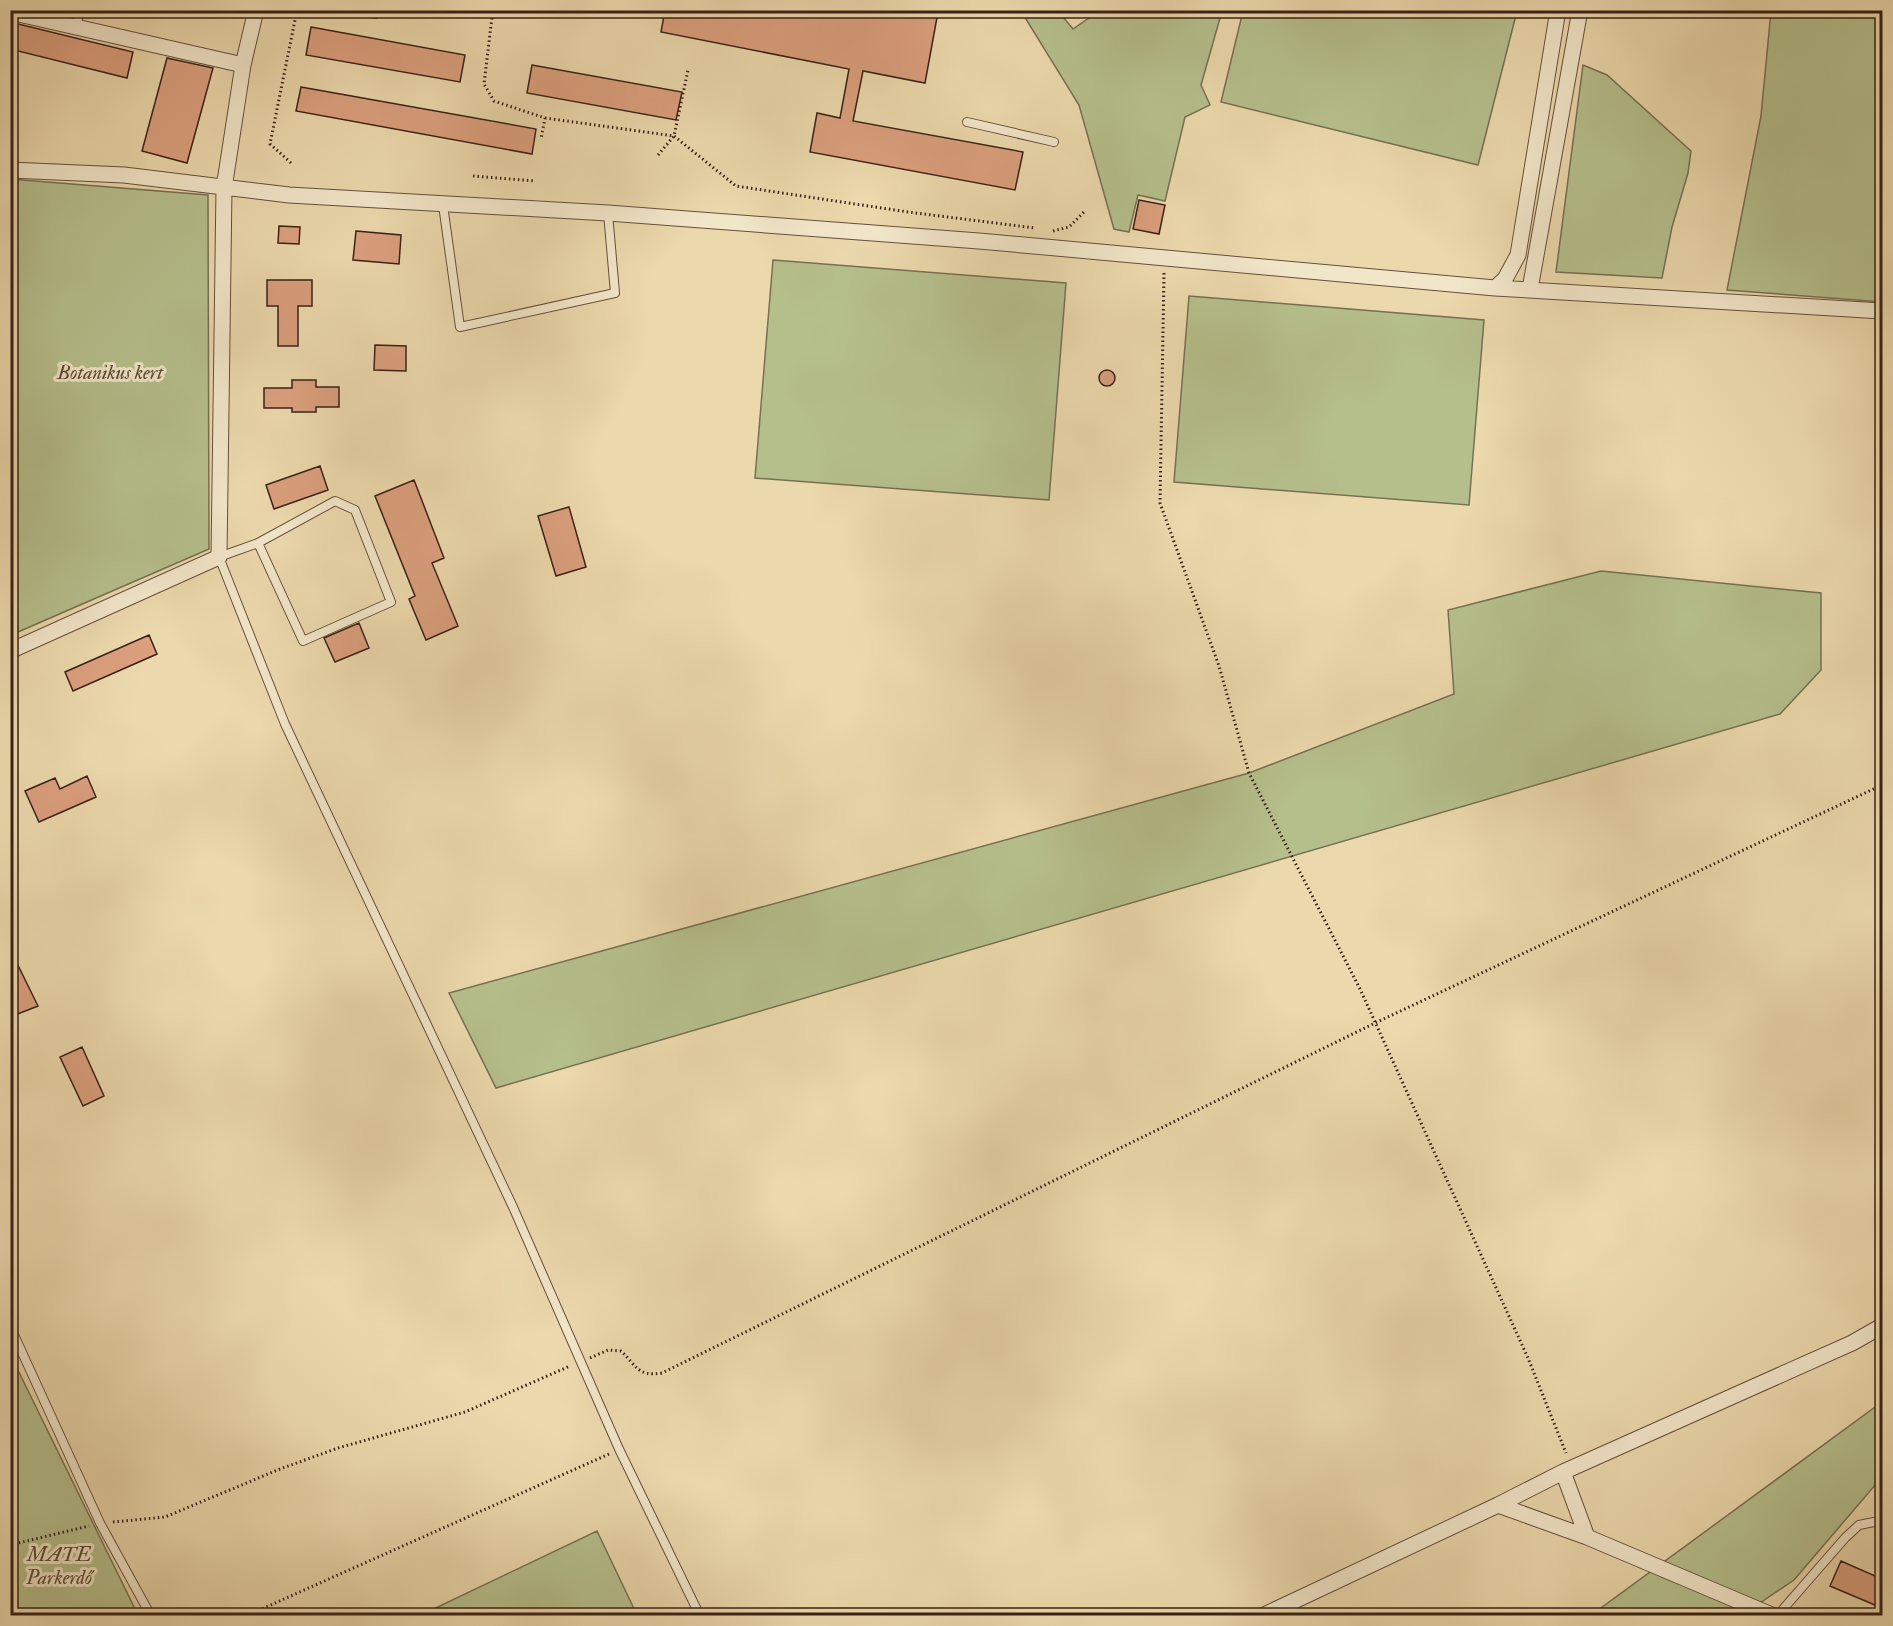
<svg xmlns="http://www.w3.org/2000/svg" width="1893" height="1626" font-family="'IM FELL Double Pica',serif">
	<style>
		.green { fill: #b5bf8c; stroke: #777052; stroke-width: 1.5 }
		.building { fill: #db9f7d; stroke: #392117; stroke-width: 1.5 }
		.lines { fill: none; stroke-linecap: round; stroke-linejoin: round }
		.lane-casing { stroke: #664f3c; stroke-width: 10 }
		.street-casing { stroke: #664f3c; stroke-width: 17 }
		.path { stroke: #392117; stroke-width: 3; stroke-dasharray: 1.5 3; stroke-linecap: butt }
		.lane { stroke: #f2e6c9; stroke-width: 8 }
		.street { stroke: #f2e6c9; stroke-width: 15 }
		.labels { text-anchor: middle; stroke-width: 6; stroke-linejoin: round; paint-order: stroke }
		.park-label { font-size: 20px; font-style: italic; fill: #584834; stroke: #f2e6c9 }
	</style>
	<rect width="100%" height="100%" fill="#ebd8ac"/>
	<filter id="stains"><feTurbulence type="fractalNoise" baseFrequency=".00333" numOctaves="4"/><feColorMatrix values="0 0 0 0 .2 0 0 0 0 .09 0 0 0 0 .02 0 0 0 .5 -.17"/></filter>
	<radialGradient id="worn" r=".72"><stop offset=".6" stop-color="#630" stop-opacity="0"/><stop offset="1" stop-color="#630" stop-opacity=".3"/></radialGradient>
	<!-- green -->
	<path class="green" d="M 1021,11 L 1058,11 L 1073,29 L 1099,11 L 1222,11 L 1201,85 L 1210,105 L 1185,117 L 1165,201 L 1138,195 L 1129,232 L 1114,229 L 1079,105 Z
		M 1243,11 L 1517,11 L 1478,165 L 1221,102 Z
		M 1771,11 L 1882,11 L 1882,302 L 1727,290 L 1761,116 Z
		M 1583,65 L 1607,75 L 1691,151 L 1688,173 L 1672,227 L 1662,278 L 1556,272 Z
		M 10,179 L 208,195 L 209,549 L 11,635 Z
		M 773,260 L 1066,283 L 1049,500 L 755,478 Z
		M 1189,296 L 1484,320 L 1469,505 L 1174,482 Z
		M 1601,571 L 1821,593 L 1821,670 L 1780,714 L 496,1088 L 449,993 L 1249,773 L 1454,694 L 1448,610 Z
		M 10,1356 L 11,1356 L 138,1615 L 11,1615 Z
		M 1882,1402 L 1882,1477 L 1794,1580 L 1742,1615 L 1590,1616 Z
		M 597,1531 L 637,1615 L 421,1615 Z"/>
	<!-- building -->
	<path class="building" d="M 665,10 L 786,10 L 817,16 L 818,10 L 932,10 L 938,12 L 925,83 L 863,71 L 853,121 L 1023,152 L 1015,190 L 810,152 L 817,113 L 840,118 L 849,69 L 661,32 Z
		M 10,22 L 133,52 L 127,78 L 10,49 Z
		M 311,27 L 465,55 L 460,82 L 306,55 Z
		M 167,58 L 213,68 L 187,163 L 142,151 Z
		M 532,65 L 682,92 L 676,120 L 527,93 Z
		M 301,87 L 536,129 L 532,154 L 296,111 Z
		M 1139,200 L 1165,205 L 1159,234 L 1133,229 Z
		M 279,226 L 300,227 L 299,244 L 278,243 Z
		M 356,231 L 401,235 L 399,264 L 353,260 Z
		M 267,280 L 312,280 L 312,306 L 298,306 L 298,346 L 278,346 L 278,306 L 267,306 Z
		M 375,345 L 406,346 L 406,371 L 374,370 Z
		M1099 378a8 8 0 1 1 16 0a8 8 0 1 1-16 0Z
		M 292,380 L 316,380 L 316,387 L 339,387 L 339,407 L 316,407 L 316,412 L 292,412 L 292,408 L 264,408 L 264,388 L 292,388 Z
		M 320,466 L 328,490 L 274,509 L 266,485 Z
		M 414,480 L 444,558 L 432,563 L 458,626 L 426,640 L 409,599 L 415,596 L 375,496 Z
		M 569,507 L 586,567 L 556,576 L 538,516 Z
		M 359,623 L 369,648 L 335,662 L 324,638 Z
		M 149,635 L 157,654 L 73,691 L 65,672 Z
		M 87,776 L 96,797 L 39,822 L 25,791 L 55,778 L 60,789 Z
		M 10,949 L 38,1006 L 10,1017 Z
		M 82,1047 L 104,1096 L 83,1106 L 60,1057 Z
		M 1841,1561 L 1882,1579 L 1882,1608 L 1830,1586 Z"/>
	<g class="lines">
		<defs>
			<path id="lane" d="M 358,10 L 375,14 L 381,10
				M 76,27 L 80,10
				M 967,122 L 1054,142
				M 443,205 L 460,327 L 615,293 L 608,213
				M 258,543 L 303,641 L 391,602 L 355,510 L 335,501 L 258,543 L 219,557 L 285,724 L 513,1207 L 619,1449 L 700,1616
				M 10,1326 L 100,1523 L 151,1616
				M 1777,1616 L 1845,1538 L 1859,1525 L 1874,1522 L 1882,1524"/>
			<path id="street" d="M 10,12 L 243,65
				M 10,170 L 124,175 L 289,195 L 608,213 L 979,241 L 1495,288 L 1882,311
				M 1495,288 L 1505,279 L 1518,255 L 1558,10
				M 1530,289 L 1580,10
				M 10,651 L 219,557 L 224,188 L 243,65 L 256,10
				M 1563,1472 L 1587,1537
				M 1498,1505 L 1587,1537 L 1774,1616
				M 1262,1616 L 1498,1505 L 1563,1472 L 1852,1343 L 1882,1326"/>
		</defs>
		<!-- lane casing -->
		<use href="#lane" class="lane-casing"/>
		<!-- street casing -->
		<use href="#street" class="street-casing"/>
		<!-- path -->
		<path class="path" d="M 471,10 L 492,17
			M 517,10 L 492,17 L 484,84 L 494,101 L 545,118 L 541,139
			M 990,13 L 994,10
			M 545,118 L 674,136 L 736,186 L 908,212 L 1035,228
			M 658,155 L 674,136 L 688,70
			M 291,163 L 270,144 L 297,10
			M 473,176 L 535,181
			M 1053,231 L 1069,227 L 1084,212
			M 1164,273 L 1160,503 L 1219,666 L 1249,773 L 1360,989 L 1528,1358 L 1566,1453
			M 590,1358 L 608,1350 L 621,1351 C 636,1365 637,1377 662,1373 L 1375,1023 L 1882,785
			M 113,1522 L 165,1517 L 280,1469 L 338,1448 L 465,1412 L 570,1366
			M 10,1545 L 89,1526
			M 246,1616 L 609,1454"/>
		<!-- lane -->
		<use href="#lane" class="lane"/>
		<!-- street -->
		<use href="#street" class="street"/>
	</g>
	<g class="labels">
		<!-- park labels -->
		<g class="park-label">
			<text x="110" y="379">Botanikus kert</text>
			<text x="59" y="1561">MATE<tspan x="59" dy="23">Parkerdő</tspan></text>
		</g>
	</g>
	<!-- margin -->
	<rect width="1893" height="1626" fill="none" stroke="#ebd8ac" stroke-width="36"/>
	<rect x="12" y="12" width="1869" height="1602" fill="none" stroke="#392117" stroke-width="3"/>
	<rect x="18" y="18" width="1857" height="1590" fill="none" stroke="#392117" stroke-width="1.5"/>
	<rect width="100%" height="100%" filter="url(#stains)"/>
	<rect width="100%" height="100%" fill="url(#worn)"/>
</svg>
